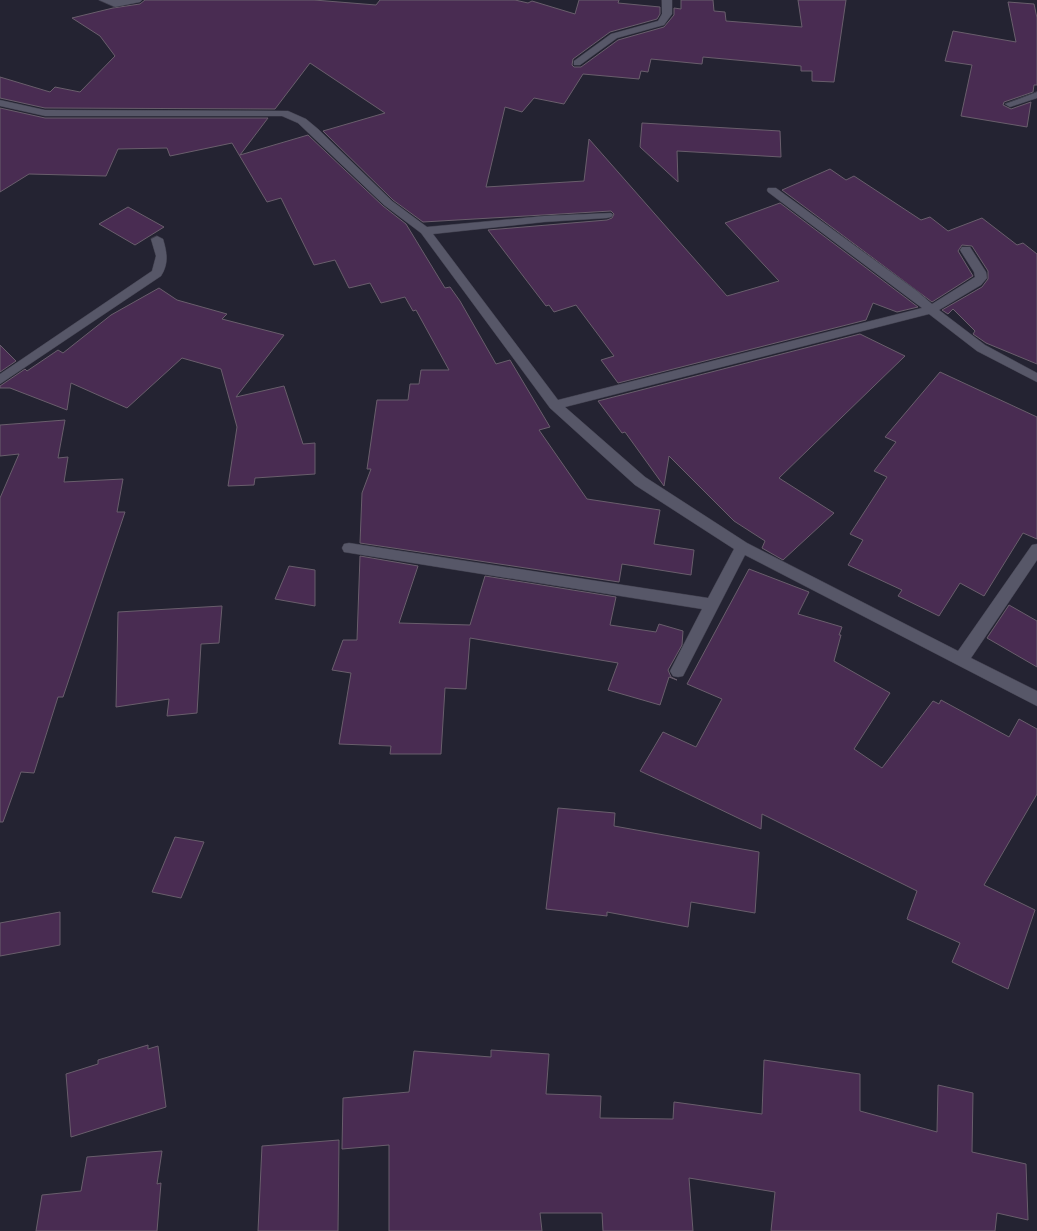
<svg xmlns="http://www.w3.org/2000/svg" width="1037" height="1231" font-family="'IBM Plex Serif',serif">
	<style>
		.building { fill: #492c52; stroke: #695e6c }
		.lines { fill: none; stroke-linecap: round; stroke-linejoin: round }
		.street-casing { stroke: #3f3e4c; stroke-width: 1 }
		.street { fill: #575768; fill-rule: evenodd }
	</style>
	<rect width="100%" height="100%" fill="#242332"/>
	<!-- building -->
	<path class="building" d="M 145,0 L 314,0 L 376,5 L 380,0 L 515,0 L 528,3 L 532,1 L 575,14 L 579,0 L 619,0 L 618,3 L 660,7 L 660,14 L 657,19 L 610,32 L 573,59 L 572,65 L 574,67 L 581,67 L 618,40 L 664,27 L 674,15 L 674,8 L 681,9 L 681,0 L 713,0 L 714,11 L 725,12 L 726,21 L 802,27 L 798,0 L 846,0 L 834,82 L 812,81 L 812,71 L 801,71 L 801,66 L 703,57 L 702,64 L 651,59 L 648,72 L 641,71 L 639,79 L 583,74 L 564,104 L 534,98 L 522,112 L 505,107 L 486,187 L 584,181 L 589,139 L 727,296 L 779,281 L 725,223 L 780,203 L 918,307 L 897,312 L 873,303 L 866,320 L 618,383 L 601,360 L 614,356 L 576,305 L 554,312 L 549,305 L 546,306 L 488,230 L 607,220 L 612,218 L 614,214 L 611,211 L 423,222 L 393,200 L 323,131 L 385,113 L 310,63 L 275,109 L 45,108 L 0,98 L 0,77 L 50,92 L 55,87 L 80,92 L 115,56 L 100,36 L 72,18 L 113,8 L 140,4 Z
		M 1008,2 L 1034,4 L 1037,18 L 1037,85 L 1034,85 L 1033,92 L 1004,102 L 1003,105 L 1011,109 L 1031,102 L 1027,127 L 961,116 L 972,65 L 945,61 L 953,31 L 1016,42 Z
		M 0,108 L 45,118 L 268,118 L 240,155 L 308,135 L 383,206 L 406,224 L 445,288 L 450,287 L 460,301 L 496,364 L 510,360 L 550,427 L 539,430 L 587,499 L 660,510 L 654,544 L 694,550 L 691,575 L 622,564 L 619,582 L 360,543 L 362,493 L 371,469 L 367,469 L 377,400 L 408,400 L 410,384 L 419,384 L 421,370 L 449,370 L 416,310 L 413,311 L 405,297 L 381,303 L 370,283 L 349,288 L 335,260 L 314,265 L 281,198 L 267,202 L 232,143 L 170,156 L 167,148 L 118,149 L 106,176 L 29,174 L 0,192 Z
		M 642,123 L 780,131 L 781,157 L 677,151 L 678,182 L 640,147 Z
		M 830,169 L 846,180 L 854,176 L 921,220 L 930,217 L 948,231 L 982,218 L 1017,245 L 1023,243 L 1037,254 L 1037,364 L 986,343 L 973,334 L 975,331 L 953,309 L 948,314 L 942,310 L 982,287 L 988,279 L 988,271 L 972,246 L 962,245 L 958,251 L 973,276 L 932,302 L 782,190 Z
		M 128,207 L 164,227 L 135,245 L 99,224 Z
		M 159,288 L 177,300 L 227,314 L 222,319 L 284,335 L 236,397 L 284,386 L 303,444 L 315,443 L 315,474 L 255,478 L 254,485 L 228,486 L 237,427 L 221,369 L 182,358 L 127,408 L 71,383 L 67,410 L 10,388 L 0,388 L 0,386 L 25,369 L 27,371 L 58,350 L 63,353 L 111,315 Z
		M 860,334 L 905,356 L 779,478 L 834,513 L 783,560 L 762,548 L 765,541 L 734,521 L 669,456 L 664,486 L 625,432 L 622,433 L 598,401 Z
		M 0,345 L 16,361 L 0,372 Z
		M 940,372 L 1037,417 L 1037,539 L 1023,533 L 984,596 L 960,583 L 939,616 L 898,596 L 902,590 L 848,565 L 863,540 L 850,534 L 887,477 L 874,471 L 896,442 L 885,437 Z
		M 65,420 L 58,458 L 68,457 L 64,482 L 123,479 L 117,512 L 125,512 L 63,697 L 58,697 L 34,773 L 21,772 L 3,822 L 0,822 L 0,498 L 19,454 L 0,456 L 0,425 Z
		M 360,556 L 418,566 L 399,623 L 470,625 L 485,576 L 616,597 L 610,625 L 656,632 L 659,624 L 683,631 L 682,645 L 668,670 L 671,677 L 677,680 L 669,677 L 660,705 L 608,690 L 618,663 L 470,638 L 466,689 L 445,688 L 441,754 L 390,754 L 391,746 L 339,744 L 351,673 L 332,670 L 343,640 L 357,640 Z
		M 289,566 L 315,570 L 315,606 L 275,599 Z
		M 749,569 L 809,592 L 798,614 L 842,627 L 839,635 L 841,635 L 834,661 L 890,693 L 854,749 L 882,768 L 933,701 L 939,704 L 941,700 L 1009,737 L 1019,719 L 1037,729 L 1037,794 L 984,885 L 1035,910 L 1008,989 L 952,962 L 960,943 L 907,919 L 917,891 L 762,814 L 761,829 L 640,771 L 663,732 L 696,747 L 722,699 L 687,684 Z
		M 1009,605 L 1037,621 L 1037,667 L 987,638 Z
		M 222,606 L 219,643 L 201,644 L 197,713 L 167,716 L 169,699 L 116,707 L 118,612 Z
		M 558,808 L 615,813 L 614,826 L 759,852 L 755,913 L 691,902 L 688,927 L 607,912 L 607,916 L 546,909 Z
		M 175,837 L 204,842 L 181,898 L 152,892 Z
		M 60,912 L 60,945 L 0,956 L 0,923 Z
		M 148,1045 L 148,1049 L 158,1046 L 166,1107 L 71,1137 L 66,1074 L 98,1064 L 98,1060 Z
		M 491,1050 L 549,1054 L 546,1094 L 601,1096 L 600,1118 L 673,1119 L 674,1102 L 762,1114 L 764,1060 L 860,1074 L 860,1111 L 937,1132 L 938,1085 L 973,1093 L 972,1152 L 1026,1164 L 1028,1220 L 997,1213 L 995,1231 L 771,1231 L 775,1192 L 689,1178 L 693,1231 L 603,1231 L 602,1213 L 540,1213 L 542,1231 L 389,1231 L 389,1145 L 342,1149 L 343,1098 L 409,1092 L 414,1051 L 491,1057 Z
		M 339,1140 L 338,1231 L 258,1231 L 262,1146 Z
		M 162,1151 L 157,1184 L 161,1183 L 157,1231 L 36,1231 L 42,1195 L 81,1191 L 87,1157 Z"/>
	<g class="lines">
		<defs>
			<path id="street" d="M 99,0 L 142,0 L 140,2 L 115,7 Z
				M 662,0 L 672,0 L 672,14 L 664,25 L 617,38 L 580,65 L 574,65 L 574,61 L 611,34 L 658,21 L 662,14 Z
				M 1037,92 L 1037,98 L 1010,107 L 1005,104 Z
				M 0,100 L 45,110 L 288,111 L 306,119 L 318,129 L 392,201 L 427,227 L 544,216 L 611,213 L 613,215 L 611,217 L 607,218 L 544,222 L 433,234 L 558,400 L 922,308 L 768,192 L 767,190 L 768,188 L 776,188 L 917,291 L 932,304 L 975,277 L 974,272 L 960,250 L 962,247 L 970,247 L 986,272 L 987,278 L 981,285 L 939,310 L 985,345 L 1037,373 L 1037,382 L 977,351 L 929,314 L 565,407 L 645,477 L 747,543 L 958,651 L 1032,545 L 1037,544 L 1037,560 L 971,658 L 1037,691 L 1037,706 L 745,555 L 683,676 L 678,677 L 673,676 L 670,671 L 702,609 L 344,552 L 342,548 L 344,544 L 349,543 L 708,598 L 734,549 L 635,485 L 550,408 L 421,233 L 384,205 L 298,123 L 282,116 L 45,116 L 0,106 Z
				M 157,236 L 163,239 C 167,253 169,263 161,276 L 0,384 L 0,374 L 152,271 L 156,256 L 151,239 Z"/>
		</defs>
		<!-- street casing -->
		<use href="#street" class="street-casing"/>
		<!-- street -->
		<use href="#street" class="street"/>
	</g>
</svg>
